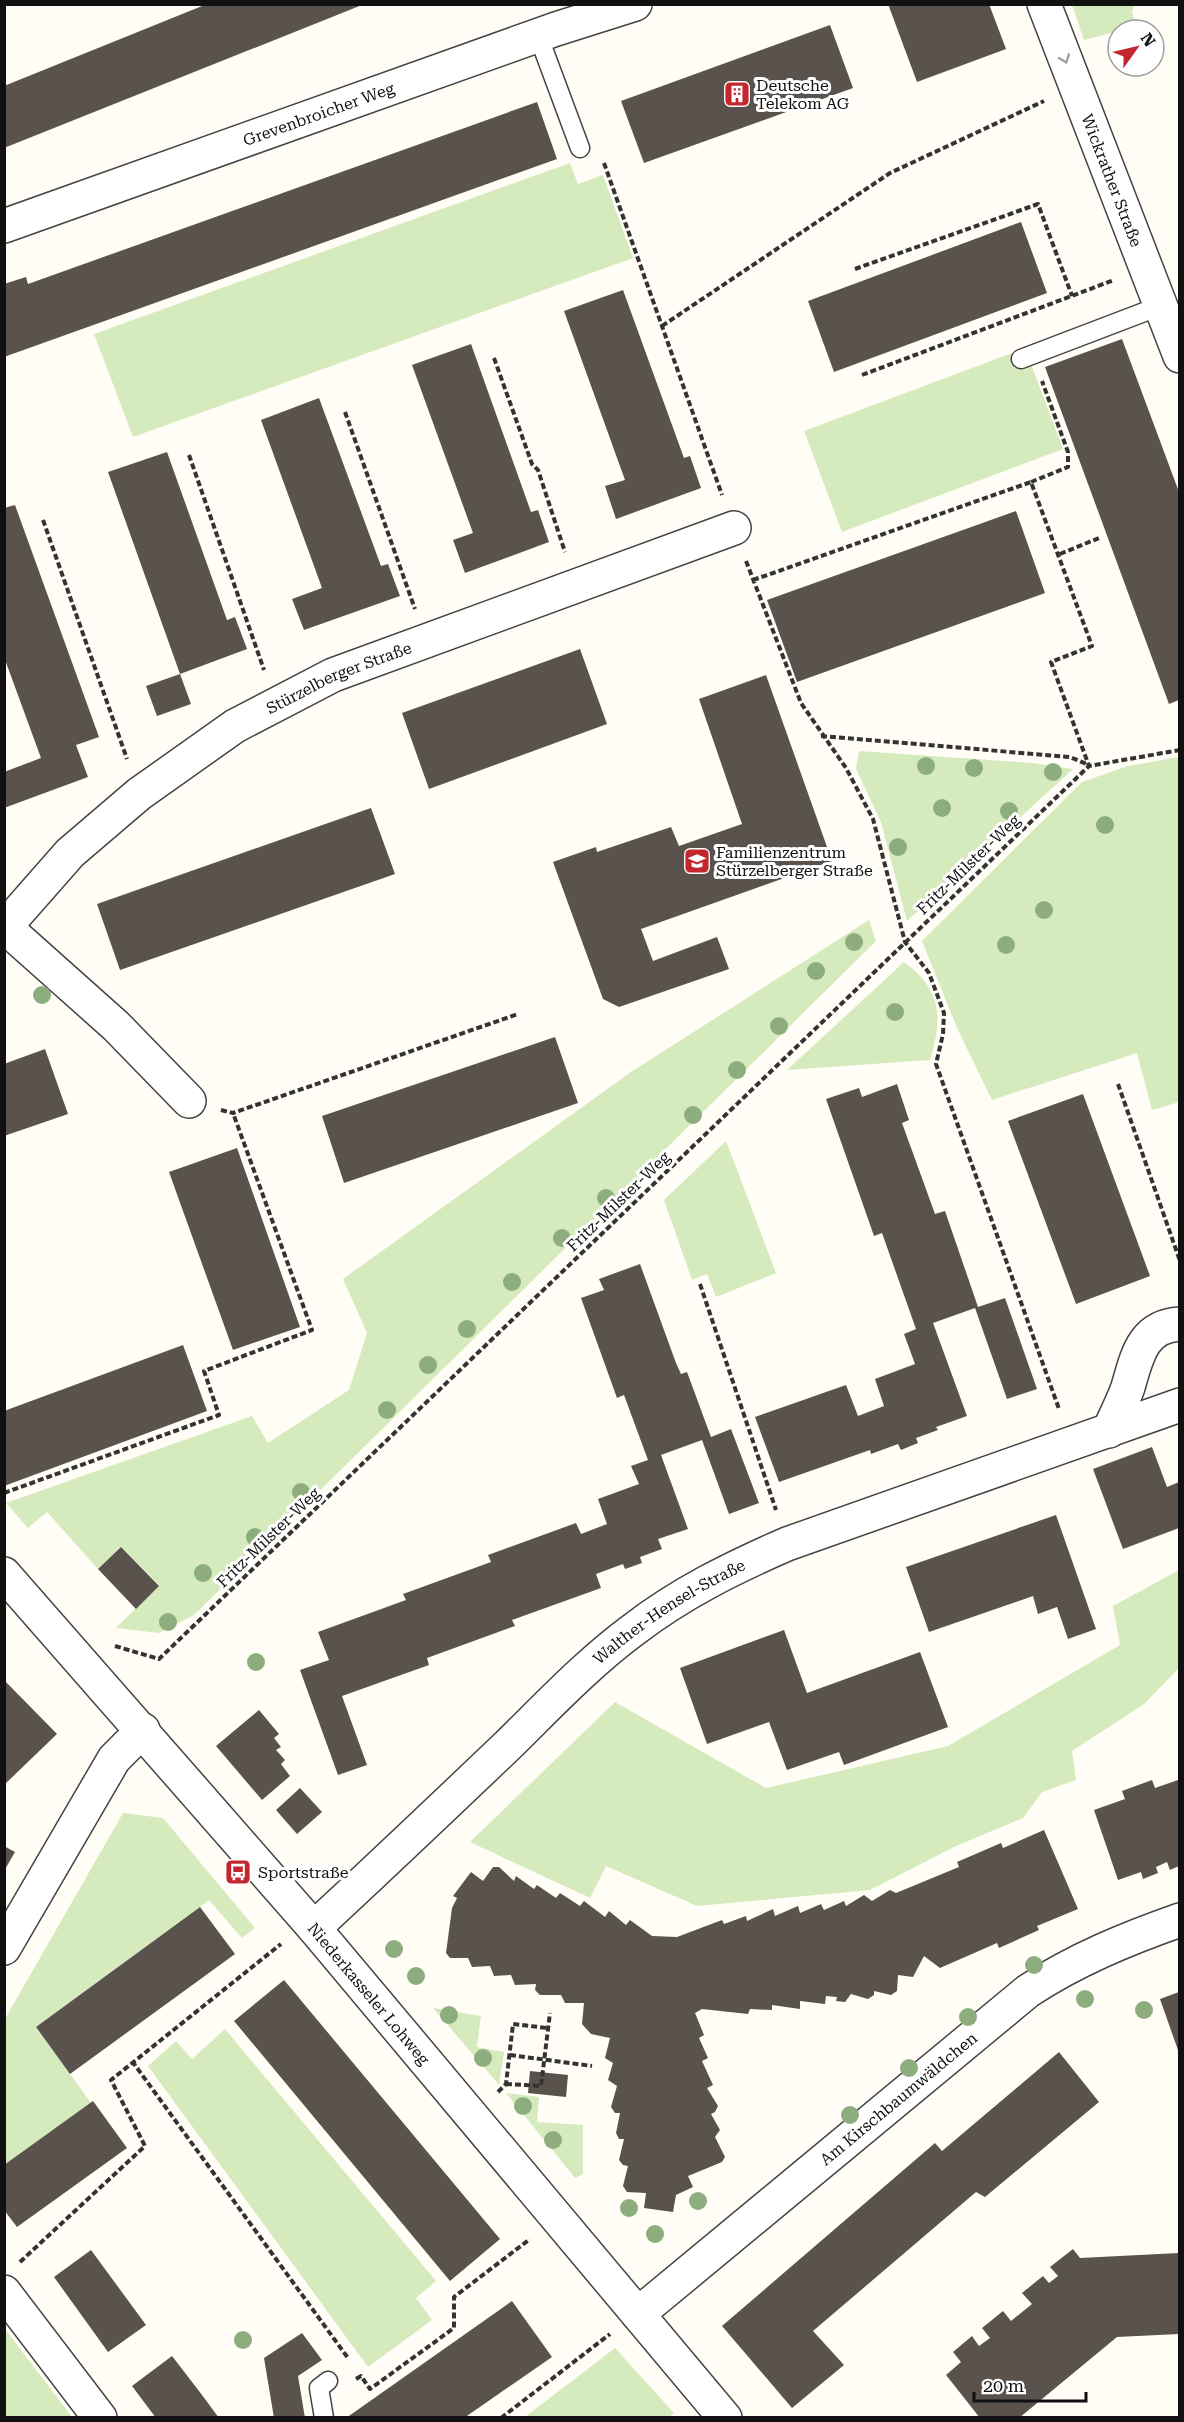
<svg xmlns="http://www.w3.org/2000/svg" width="1184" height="2422" font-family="'Roboto Serif',serif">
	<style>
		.green { fill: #d5ebbd }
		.building { fill: #5a524d }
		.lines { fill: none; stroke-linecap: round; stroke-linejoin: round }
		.service-casing { stroke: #444; stroke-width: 21 }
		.minor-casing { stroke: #444; stroke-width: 36 }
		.path { stroke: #333; stroke-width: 4; stroke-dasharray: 6 3; stroke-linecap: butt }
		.service { stroke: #fff; stroke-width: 18 }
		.minor { stroke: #fff; stroke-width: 33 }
		.tree { fill: #8dad7f }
		.oneway { stroke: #a0a0a0 }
		.labels { text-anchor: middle; stroke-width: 6; stroke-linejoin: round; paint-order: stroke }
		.poi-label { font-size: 16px; fill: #111; stroke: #fff; text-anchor: start }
		.street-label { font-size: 16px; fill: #111; stroke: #fff }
	</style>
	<rect width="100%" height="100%" fill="#fffdf5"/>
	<!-- green -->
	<path class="green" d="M 1072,5 L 1134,5 L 1132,13 L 1137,26 L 1084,40 Z
		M 570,163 L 578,184 L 603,175 L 633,258 L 133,437 L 94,334 Z
		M 1025,348 L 1063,449 L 842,532 L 804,431 Z
		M 859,751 L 1032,763 L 1073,769 L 907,921 L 881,822 L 856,769 Z
		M 1179,757 L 1179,1102 L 1152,1110 L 1137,1053 L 992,1100 L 957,1028 L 922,941 L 1082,782 L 1128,766 Z
		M 869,920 L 876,941 L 194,1615 L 159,1633 L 116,1628 L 159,1585 L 121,1547 L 98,1569 L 47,1512 L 28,1528 L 6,1503 L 252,1416 L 268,1443 L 349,1390 L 367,1333 L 343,1279 L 631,1072 Z
		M 904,962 C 942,990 943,1018 930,1060 L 787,1070 Z
		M 726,1141 L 776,1273 L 716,1297 L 707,1274 L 692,1280 L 664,1200 Z
		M 1179,1570 L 1179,1668 L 1144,1704 L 1072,1751 L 1076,1780 L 1042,1792 L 1023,1818 L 954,1847 L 870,1890 L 697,1906 L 606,1866 L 590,1898 L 470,1842 L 615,1702 L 766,1788 L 948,1746 L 1120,1645 L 1113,1606 Z
		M 123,1813 L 163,1818 L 255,1928 L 242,1938 L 209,1900 L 36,2027 L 91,2103 L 5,2164 L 5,2019 Z
		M 433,2008 L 481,2016 L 477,2047 L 504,2052 L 499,2085 Z
		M 225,2029 L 436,2281 L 416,2298 L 432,2320 L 368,2367 L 148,2066 L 176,2041 L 192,2059 Z
		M 506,2093 L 539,2097 L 537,2122 L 583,2125 L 583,2174 L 575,2178 Z
		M 5,2329 L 72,2417 L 5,2417 Z
		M 615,2348 L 674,2413 L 668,2418 L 525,2417 Z"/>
	<!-- building -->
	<path class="building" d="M 207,4 L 362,5 L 4,148 L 4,86 Z
		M 888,4 L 989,4 L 1006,49 L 917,82 Z
		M 830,25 L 853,88 L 644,163 L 621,101 Z
		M 537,102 L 557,159 L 4,357 L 4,284 L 26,277 L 28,284 Z
		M 1021,222 L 1047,293 L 834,372 L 808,301 Z
		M 623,290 L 684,458 L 690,456 L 701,488 L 616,519 L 605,486 L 625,480 L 564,311 Z
		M 1122,339 L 1179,492 L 1179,700 L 1169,704 L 1045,367 Z
		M 471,344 L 531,512 L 538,510 L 549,542 L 465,573 L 453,540 L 473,533 L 412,365 Z
		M 319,398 L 381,566 L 388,564 L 400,596 L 304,630 L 292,599 L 322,588 L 261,420 Z
		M 167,452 L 227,620 L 235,617 L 247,649 L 180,674 L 191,704 L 157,716 L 146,686 L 180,674 L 108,472 Z
		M 15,505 L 99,737 L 76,745 L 88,777 L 4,808 L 4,772 L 41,758 L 4,657 L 4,508 Z
		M 1016,511 L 1045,593 L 797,682 L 767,600 Z
		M 580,649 L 607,724 L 429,789 L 402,713 Z
		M 766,675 L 832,861 L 641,929 L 653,961 L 717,937 L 729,969 L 619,1007 L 603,999 L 553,862 L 596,847 L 597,852 L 671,827 L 679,846 L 742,824 L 699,699 Z
		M 371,808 L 395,874 L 120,970 L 97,904 Z
		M 555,1037 L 578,1103 L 344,1183 L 322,1116 Z
		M 45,1049 L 68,1114 L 4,1136 L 4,1064 Z
		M 897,1084 L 909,1120 L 902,1123 L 935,1214 L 945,1211 L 978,1307 L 1005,1298 L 1037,1389 L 1007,1399 L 975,1308 L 933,1323 L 967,1416 L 936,1427 L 938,1430 L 916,1438 L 918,1443 L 901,1450 L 898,1444 L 871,1454 L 870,1450 L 779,1482 L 755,1417 L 846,1385 L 858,1416 L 884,1406 L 875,1379 L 915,1364 L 904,1334 L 916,1329 L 882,1233 L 874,1236 L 826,1099 L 859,1088 L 862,1097 Z
		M 1083,1094 L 1150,1276 L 1076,1304 L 1008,1121 Z
		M 237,1148 L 300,1327 L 233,1350 L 169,1172 Z
		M 640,1264 L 676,1363 L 681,1374 L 687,1372 L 711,1437 L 731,1429 L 759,1503 L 729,1514 L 702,1440 L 661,1455 L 688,1529 L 658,1539 L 662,1549 L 640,1557 L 642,1563 L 625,1569 L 623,1564 L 596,1574 L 601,1588 L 512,1620 L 515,1626 L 427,1658 L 429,1665 L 342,1696 L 367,1765 L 338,1775 L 300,1670 L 329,1660 L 318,1632 L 406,1600 L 403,1594 L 491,1562 L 488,1555 L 576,1523 L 581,1534 L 607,1524 L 598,1499 L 639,1484 L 631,1466 L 648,1460 L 624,1395 L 617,1398 L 581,1298 L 604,1290 L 599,1279 Z
		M 183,1345 L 207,1411 L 4,1486 L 4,1411 Z
		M 1152,1447 L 1167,1487 L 1179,1482 L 1179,1528 L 1123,1549 L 1093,1469 Z
		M 1056,1515 L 1096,1629 L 1068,1639 L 1057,1607 L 1038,1614 L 1033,1596 L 929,1632 L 906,1567 Z
		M 121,1547 L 159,1586 L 136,1609 L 98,1569 Z
		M 784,1630 L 807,1693 L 920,1652 L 948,1727 L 844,1765 L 839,1752 L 787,1770 L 769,1722 L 707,1744 L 680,1668 Z
		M 4,1680 L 57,1734 L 4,1785 Z
		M 259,1710 L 279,1734 L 274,1738 L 281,1747 L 276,1750 L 285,1760 L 281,1764 L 290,1776 L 262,1800 L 216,1746 Z
		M 1152,1780 L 1155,1788 L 1178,1780 L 1179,1783 L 1179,1866 L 1170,1870 L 1167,1862 L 1156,1867 L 1158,1873 L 1143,1879 L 1141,1872 L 1118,1880 L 1094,1810 L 1125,1799 L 1122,1791 Z
		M 300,1788 L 322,1812 L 297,1834 L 276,1810 Z
		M 1044,1830 L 1078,1909 L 1037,1926 L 1039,1930 L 999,1948 L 997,1943 L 940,1968 L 924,1956 L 913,1977 L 898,1975 L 897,1991 L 891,1995 L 874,1991 L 874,1995 L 868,1999 L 851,1994 L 845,2002 L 836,2001 L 837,1997 L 826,1996 L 825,2004 L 800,2001 L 800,2009 L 772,2005 L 772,2010 L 750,2009 L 748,2014 L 702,2009 L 695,2013 L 704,2035 L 699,2038 L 708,2058 L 702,2061 L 713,2085 L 707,2088 L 718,2106 L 715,2112 L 711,2114 L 720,2130 L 715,2137 L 725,2157 L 722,2162 L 688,2176 L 693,2187 L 676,2195 L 673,2212 L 644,2208 L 646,2193 L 627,2192 L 623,2186 L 628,2166 L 623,2165 L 619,2160 L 624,2139 L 619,2139 L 616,2133 L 620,2113 L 615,2113 L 611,2107 L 617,2086 L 608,2080 L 613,2063 L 605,2058 L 610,2038 L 591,2034 L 582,2024 L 584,2003 L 565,2003 L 561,1995 L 540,1995 L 535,1990 L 536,1984 L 515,1985 L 511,1975 L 494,1976 L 490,1966 L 472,1967 L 468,1958 L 450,1958 L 446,1953 L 452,1908 L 457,1898 L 453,1896 L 471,1872 L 483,1881 L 493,1867 L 499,1867 L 514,1881 L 516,1876 L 534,1889 L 537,1885 L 556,1898 L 560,1893 L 580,1906 L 584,1901 L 605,1917 L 609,1911 L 626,1925 L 630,1920 L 652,1936 L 677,1937 L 722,1920 L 724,1924 L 746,1916 L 747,1921 L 773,1909 L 775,1916 L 798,1906 L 800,1913 L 821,1904 L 824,1910 L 844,1901 L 846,1906 L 864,1895 L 872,1901 L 890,1890 L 896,1893 L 959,1867 L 957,1862 L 1001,1843 L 1003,1848 Z
		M 4,1846 L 15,1852 L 4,1871 Z
		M 200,1907 L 235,1954 L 70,2074 L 36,2027 Z
		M 284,1980 L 500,2239 L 450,2281 L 234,2021 Z
		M 1179,1992 L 1179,2053 L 1160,1999 Z
		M 1059,2052 L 1099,2102 L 985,2197 L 976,2192 L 813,2331 L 844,2365 L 792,2408 L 722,2326 L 935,2143 L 942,2151 Z
		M 530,2071 L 568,2075 L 566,2097 L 528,2093 Z
		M 93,2101 L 127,2148 L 17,2227 L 4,2210 L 4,2165 Z
		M 1073,2249 L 1080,2258 L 1179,2253 L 1179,2334 L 1117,2337 L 1019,2418 L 980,2418 L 946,2375 L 961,2362 L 953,2352 L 972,2336 L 979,2346 L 990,2338 L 982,2328 L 1003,2311 L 1011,2321 L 1032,2304 L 1022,2293 L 1043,2276 L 1049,2283 L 1058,2276 L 1050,2267 Z
		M 91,2250 L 146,2325 L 108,2352 L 54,2277 Z
		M 512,2301 L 552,2357 L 464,2418 L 346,2418 Z
		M 302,2333 L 322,2360 L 298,2376 L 305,2418 L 274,2418 L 264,2358 Z
		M 172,2356 L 199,2391 L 219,2418 L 156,2418 L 132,2386 Z"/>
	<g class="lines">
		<defs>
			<path id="service" d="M 538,35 L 580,148
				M 1021,359 L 1160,306
				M 324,2418 L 319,2388 L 328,2381"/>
			<g id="minor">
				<path id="s1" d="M 1044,4 L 1180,356"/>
				<path id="s2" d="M 4,226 L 556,29 L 635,4"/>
				<path d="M 5,927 L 116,1026 L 189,1101"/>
				<path id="s3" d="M 4,928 L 70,853 L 139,794 L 235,726 L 333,675 L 734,528"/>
				<path d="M 1109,1431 C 1115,1416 1123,1402 1128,1387 C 1137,1357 1142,1326 1180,1324"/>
				<path id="s4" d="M 4,1574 L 314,1928 L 725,2418"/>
				<path id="s5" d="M 314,1928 C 379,1868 442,1808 506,1747 C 547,1707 587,1664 633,1630 C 681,1593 732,1568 787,1544 L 1180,1405"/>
				<path d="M 4,1948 L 114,1759 L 143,1730"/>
				<path d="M 4,2292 L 100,2418"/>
				<path id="s6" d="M 638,2314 L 1028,1991 C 1075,1960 1126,1939 1180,1920"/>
			</g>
		</defs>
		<!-- service casing -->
		<use href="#service" class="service-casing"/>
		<!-- minor casing -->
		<use href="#minor" class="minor-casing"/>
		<!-- path -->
		<path class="path" d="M 604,163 L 722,495
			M 855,269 L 1038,204 L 1072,296
			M 662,326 L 890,173 L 1044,101
			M 494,358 L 532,464 L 538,470 L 565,552
			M 862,375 L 1114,280
			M 345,412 L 415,609
			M 189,455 L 264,670
			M 1031,482 L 1068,467 L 1068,452 L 1042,381
			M 43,520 L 127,759
			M 1060,554 L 1099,538
			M 746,561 L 801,703 L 846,768 L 873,819 L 905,942 L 929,973 L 944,1013 L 943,1034 L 936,1064 L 1059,1409
			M 753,580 L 1031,482 L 1092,646 L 1051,662 L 1089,766
			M 821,736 L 1070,757 L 1089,765
			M 1118,1084 L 1180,1261
			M 221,1110 L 233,1113 L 518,1014
			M 700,1284 L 776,1510
			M 4,1493 L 219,1415 L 204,1371 L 312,1330 L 233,1113
			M 115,1646 L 159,1659 L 1089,766 L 1180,750
			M 510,2055 L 592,2066
			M 132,2061 L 348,2358
			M 506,2084 L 541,2086 L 550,2013
			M 498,2092 L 506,2084 L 513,2024 L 547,2028
			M 20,2262 L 145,2146 L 111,2080 L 281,1944
			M 356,2379 L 361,2376 L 370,2389 L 454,2328 L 454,2297 L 530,2239
			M 501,2418 L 610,2334"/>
		<!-- service -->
		<use href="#service" class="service"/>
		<!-- minor -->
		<use href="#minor" class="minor"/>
	</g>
	<!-- trees -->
	<g class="tree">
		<circle cx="926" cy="766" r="9"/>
		<circle cx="974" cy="768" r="9"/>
		<circle cx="1053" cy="772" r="9"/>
		<circle cx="942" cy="808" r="9"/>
		<circle cx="1009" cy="811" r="9"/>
		<circle cx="1105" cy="825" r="9"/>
		<circle cx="898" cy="847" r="9"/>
		<circle cx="1044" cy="910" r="9"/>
		<circle cx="854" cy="942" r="9"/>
		<circle cx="1006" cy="945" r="9"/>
		<circle cx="816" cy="971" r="9"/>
		<circle cx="42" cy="995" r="9"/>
		<circle cx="895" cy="1012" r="9"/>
		<circle cx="779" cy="1026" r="9"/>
		<circle cx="737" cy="1070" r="9"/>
		<circle cx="693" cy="1115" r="9"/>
		<circle cx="606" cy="1198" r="9"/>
		<circle cx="562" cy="1238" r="9"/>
		<circle cx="512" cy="1282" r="9"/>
		<circle cx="467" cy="1329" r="9"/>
		<circle cx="428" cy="1365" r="9"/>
		<circle cx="387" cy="1410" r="9"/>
		<circle cx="301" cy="1492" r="9"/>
		<circle cx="255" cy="1537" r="9"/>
		<circle cx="203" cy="1573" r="9"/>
		<circle cx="168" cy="1622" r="9"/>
		<circle cx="256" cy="1662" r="9"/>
		<circle cx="394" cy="1949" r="9"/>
		<circle cx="1034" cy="1965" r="9"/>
		<circle cx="416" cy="1976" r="9"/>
		<circle cx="1085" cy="1999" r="9"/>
		<circle cx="1144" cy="2010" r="9"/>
		<circle cx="449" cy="2015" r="9"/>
		<circle cx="968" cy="2017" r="9"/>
		<circle cx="483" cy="2058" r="9"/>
		<circle cx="909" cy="2068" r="9"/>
		<circle cx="523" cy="2106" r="9"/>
		<circle cx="850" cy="2115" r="9"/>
		<circle cx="553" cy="2140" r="9"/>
		<circle cx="698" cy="2201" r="9"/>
		<circle cx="629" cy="2208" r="9"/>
		<circle cx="655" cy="2234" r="9"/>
		<circle cx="243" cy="2340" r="9"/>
	</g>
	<!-- one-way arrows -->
	<defs><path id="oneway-chevron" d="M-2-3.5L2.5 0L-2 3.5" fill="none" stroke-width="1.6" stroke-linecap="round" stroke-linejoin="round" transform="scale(1.5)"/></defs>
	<use class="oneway" href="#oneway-chevron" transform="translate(1065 59) rotate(69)"/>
	<!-- icons -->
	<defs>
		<symbol id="building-square" viewBox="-11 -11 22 22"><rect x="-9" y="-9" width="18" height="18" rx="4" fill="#c4262e" stroke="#fff"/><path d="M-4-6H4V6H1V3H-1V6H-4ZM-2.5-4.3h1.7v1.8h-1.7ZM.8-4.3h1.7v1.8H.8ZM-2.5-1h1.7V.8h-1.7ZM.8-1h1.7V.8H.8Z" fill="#fff"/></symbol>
		<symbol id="school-square" viewBox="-11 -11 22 22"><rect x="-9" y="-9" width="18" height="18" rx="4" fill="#c4262e" stroke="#fff"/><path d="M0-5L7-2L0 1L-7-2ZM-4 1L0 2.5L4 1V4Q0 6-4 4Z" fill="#fff"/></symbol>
		<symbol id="bus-square" viewBox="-11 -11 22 22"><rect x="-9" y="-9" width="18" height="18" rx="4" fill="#c4262e" stroke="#fff"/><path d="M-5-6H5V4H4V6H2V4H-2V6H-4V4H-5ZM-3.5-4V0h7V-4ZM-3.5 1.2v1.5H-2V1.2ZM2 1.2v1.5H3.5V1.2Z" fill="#fff"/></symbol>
	</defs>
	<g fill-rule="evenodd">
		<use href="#building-square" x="722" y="79" width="30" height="30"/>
		<use href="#school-square" x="682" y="846" width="30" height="30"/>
		<use href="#bus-square" x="223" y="1857" width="30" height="30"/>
	</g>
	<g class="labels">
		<!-- poi labels -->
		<g class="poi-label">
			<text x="756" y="91">Deutsche<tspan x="756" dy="18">Telekom AG</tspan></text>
			<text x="716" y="858">Familienzentrum<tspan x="716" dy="18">Stürzelberger Straße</tspan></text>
			<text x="258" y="1878">Sportstraße</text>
		</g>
		<!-- street labels -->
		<g class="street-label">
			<text dy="6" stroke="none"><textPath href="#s2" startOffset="334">Grevenbroicher Weg</textPath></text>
			<text dy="6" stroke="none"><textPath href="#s1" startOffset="189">Wickrather Straße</textPath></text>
			<text dy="6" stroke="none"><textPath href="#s3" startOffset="423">Stürzelberger Straße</textPath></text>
			<text transform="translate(968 864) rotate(-44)" y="6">Fritz-Milster-Weg</text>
			<text transform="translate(618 1201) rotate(-44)" y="6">Fritz-Milster-Weg</text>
			<text transform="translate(268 1537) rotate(-44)" y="6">Fritz-Milster-Weg</text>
			<text dy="6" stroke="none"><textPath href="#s5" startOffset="477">Walther-Hensel-Straße</textPath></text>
			<text dy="6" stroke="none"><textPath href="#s4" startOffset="556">Niederkasseler Lohweg</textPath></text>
			<text dy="6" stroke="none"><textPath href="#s6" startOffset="338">Am Kirschbaumwäldchen</textPath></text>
		</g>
	</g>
	<!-- border -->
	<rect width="1184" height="2422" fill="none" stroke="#111111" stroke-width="12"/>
	<!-- north arrow -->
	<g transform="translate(1136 48) rotate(56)"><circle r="28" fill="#ffffff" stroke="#a0a0a0" stroke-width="1.5"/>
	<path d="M0-4.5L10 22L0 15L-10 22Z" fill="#c4262e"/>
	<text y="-9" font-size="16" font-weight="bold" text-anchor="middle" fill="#111111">N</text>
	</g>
	<!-- scale -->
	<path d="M974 2392v9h112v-9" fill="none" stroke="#111111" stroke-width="3"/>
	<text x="983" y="2392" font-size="18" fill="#111111" stroke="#ffffff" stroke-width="4.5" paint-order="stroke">20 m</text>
</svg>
